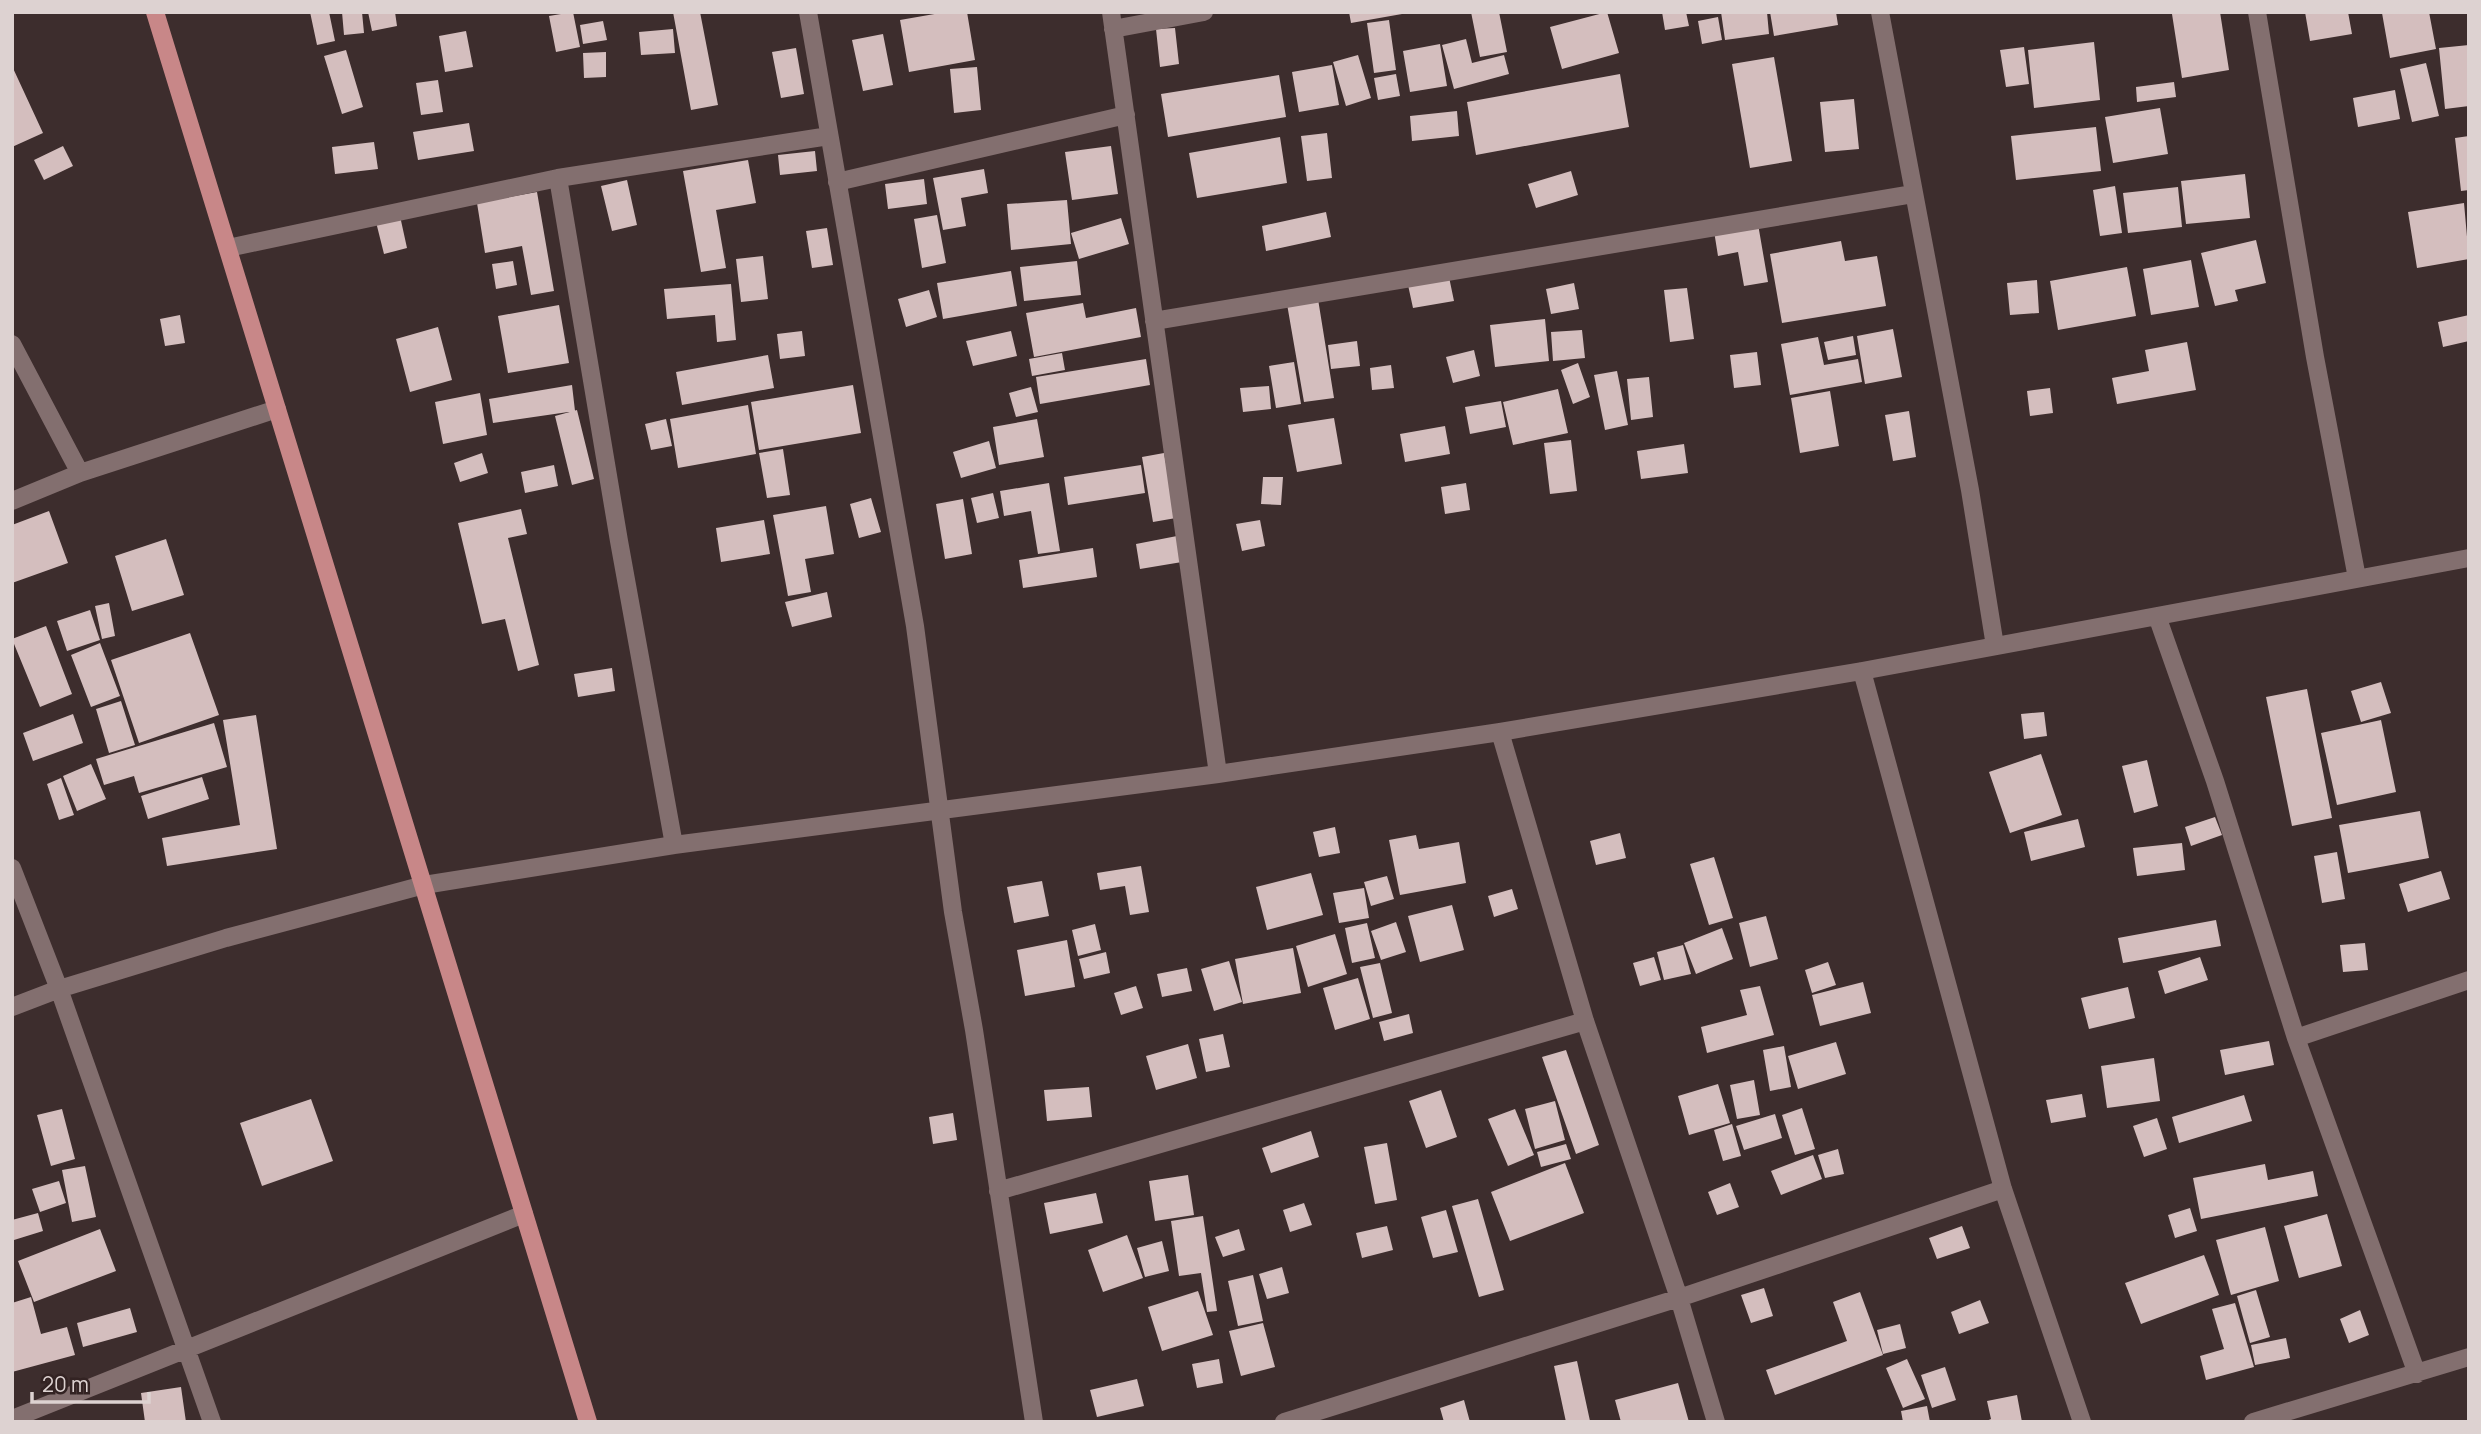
<svg xmlns="http://www.w3.org/2000/svg" width="2481" height="1434" font-family="Manrope,sans-serif">
	<style>
		.building { fill: #d4bebe }
		.lines { fill: none; stroke-linecap: round; stroke-linejoin: round }
		.minor { stroke: #836f6f; stroke-width: 18 }
		.major { stroke: #c88788; stroke-width: 18 }
	</style>
	<rect width="100%" height="100%" fill="#3d2d2d"/>
	<!-- building -->
	<path class="building" d="M 310,12 L 329,12 L 335,41 L 317,45 Z
		M 342,12 L 362,12 L 364,33 L 344,35 Z
		M 368,12 L 395,12 L 397,26 L 372,31 Z
		M 573,12 L 580,47 L 556,52 L 549,16 Z
		M 673,12 L 700,12 L 718,105 L 691,110 Z
		M 946,12 L 967,12 L 975,60 L 909,72 L 900,20 Z
		M 1349,12 L 1401,12 L 1402,14 L 1351,23 Z
		M 1471,12 L 1499,12 L 1507,52 L 1480,57 Z
		M 1607,12 L 1619,53 L 1562,69 L 1550,27 Z
		M 1662,12 L 1686,12 L 1689,26 L 1665,30 Z
		M 1721,12 L 1767,12 L 1769,34 L 1725,40 Z
		M 1770,12 L 1836,12 L 1838,25 L 1774,36 Z
		M 2182,12 L 2220,12 L 2229,70 L 2182,78 L 2172,14 Z
		M 2305,12 L 2348,12 L 2352,34 L 2310,41 Z
		M 2429,12 L 2436,49 L 2390,58 L 2382,13 Z
		M 1718,17 L 1722,40 L 1702,44 L 1698,21 Z
		M 1389,20 L 1396,70 L 1374,73 L 1367,23 Z
		M 603,21 L 607,40 L 583,44 L 580,25 Z
		M 1175,28 L 1179,64 L 1160,67 L 1156,29 Z
		M 673,29 L 675,53 L 641,55 L 639,32 Z
		M 466,31 L 473,67 L 445,72 L 439,36 Z
		M 883,34 L 893,85 L 863,91 L 852,40 Z
		M 1466,39 L 1472,63 L 1504,55 L 1509,74 L 1454,89 L 1442,45 Z
		M 2094,42 L 2100,100 L 2034,108 L 2028,50 Z
		M 1440,44 L 1447,86 L 1410,92 L 1403,51 Z
		M 2469,45 L 2469,106 L 2445,109 L 2439,48 Z
		M 2024,47 L 2029,84 L 2006,87 L 2000,50 Z
		M 796,48 L 804,94 L 781,98 L 772,52 Z
		M 346,50 L 363,107 L 342,114 L 324,56 Z
		M 606,52 L 606,77 L 584,78 L 583,53 Z
		M 1358,55 L 1371,98 L 1346,106 L 1333,62 Z
		M 1774,57 L 1792,161 L 1750,168 L 1732,64 Z
		M 2426,63 L 2439,116 L 2412,122 L 2400,69 Z
		M 1332,65 L 1339,105 L 1299,112 L 1292,72 Z
		M 12,66 L 43,133 L 12,147 Z
		M 977,67 L 981,110 L 954,113 L 950,69 Z
		M 1396,74 L 1400,96 L 1378,100 L 1374,78 Z
		M 1620,74 L 1629,127 L 1476,155 L 1467,102 Z
		M 1279,75 L 1286,117 L 1168,137 L 1161,94 Z
		M 438,80 L 443,112 L 421,115 L 416,83 Z
		M 2174,82 L 2176,97 L 2137,102 L 2136,87 Z
		M 2395,90 L 2400,119 L 2358,127 L 2353,98 Z
		M 1854,99 L 1859,149 L 1825,152 L 1820,102 Z
		M 2160,108 L 2168,154 L 2113,163 L 2105,117 Z
		M 1457,111 L 1459,136 L 1412,141 L 1410,116 Z
		M 469,123 L 474,151 L 418,160 L 413,132 Z
		M 2096,127 L 2101,171 L 2016,180 L 2011,136 Z
		M 1327,133 L 1332,178 L 1307,181 L 1301,136 Z
		M 2469,136 L 2469,190 L 2461,191 L 2455,138 Z
		M 1280,137 L 1287,183 L 1197,198 L 1189,153 Z
		M 374,142 L 378,169 L 335,174 L 332,147 Z
		M 63,146 L 73,166 L 44,180 L 34,160 Z
		M 1111,146 L 1118,194 L 1072,200 L 1065,152 Z
		M 815,151 L 817,171 L 780,175 L 778,155 Z
		M 748,160 L 756,203 L 716,210 L 726,268 L 701,272 L 683,171 Z
		M 984,169 L 988,193 L 961,198 L 966,226 L 943,230 L 933,178 Z
		M 1571,171 L 1578,195 L 1536,208 L 1528,184 Z
		M 2245,174 L 2250,218 L 2186,224 L 2181,181 Z
		M 924,179 L 927,204 L 888,209 L 885,184 Z
		M 627,180 L 637,225 L 612,231 L 601,186 Z
		M 2115,186 L 2122,233 L 2100,236 L 2093,190 Z
		M 2178,187 L 2182,227 L 2128,233 L 2123,193 Z
		M 537,192 L 554,291 L 531,295 L 522,246 L 485,253 L 477,203 Z
		M 1067,200 L 1071,244 L 1011,250 L 1007,204 Z
		M 2464,203 L 2469,259 L 2417,268 L 2408,212 Z
		M 1326,212 L 1331,237 L 1266,251 L 1262,226 Z
		M 937,215 L 946,263 L 922,268 L 914,219 Z
		M 400,216 L 407,248 L 384,254 L 376,222 Z
		M 1121,218 L 1129,244 L 1079,259 L 1071,233 Z
		M 1758,224 L 1768,282 L 1744,286 L 1738,252 L 1718,256 L 1714,231 Z
		M 827,228 L 833,265 L 812,268 L 806,231 Z
		M 2256,240 L 2266,283 L 2235,290 L 2238,301 L 2215,306 L 2201,253 Z
		M 1841,241 L 1845,261 L 1877,256 L 1886,306 L 1782,323 L 1770,254 Z
		M 763,256 L 768,299 L 741,302 L 736,259 Z
		M 2191,260 L 2199,307 L 2151,315 L 2143,269 Z
		M 513,261 L 517,285 L 496,289 L 492,264 Z
		M 1077,261 L 1081,295 L 1024,301 L 1020,267 Z
		M 2127,267 L 2136,316 L 2058,330 L 2050,281 Z
		M 1011,271 L 1017,306 L 943,319 L 937,283 Z
		M 1449,277 L 1454,301 L 1413,308 L 1408,285 Z
		M 2037,280 L 2039,313 L 2010,315 L 2007,283 Z
		M 1574,283 L 1579,309 L 1551,314 L 1546,289 Z
		M 731,284 L 736,340 L 717,342 L 715,315 L 667,319 L 664,289 Z
		M 1687,288 L 1694,339 L 1670,342 L 1664,290 Z
		M 929,290 L 937,317 L 906,327 L 898,299 Z
		M 1318,299 L 1334,398 L 1304,402 L 1287,304 Z
		M 1083,303 L 1086,318 L 1136,308 L 1141,337 L 1034,357 L 1026,313 Z
		M 559,305 L 569,363 L 508,373 L 498,316 Z
		M 180,315 L 185,343 L 165,346 L 160,319 Z
		M 2469,315 L 2469,341 L 2443,347 L 2438,322 Z
		M 1545,319 L 1549,361 L 1495,367 L 1490,325 Z
		M 438,327 L 452,380 L 410,392 L 396,339 Z
		M 1893,329 L 1902,377 L 1865,384 L 1857,336 Z
		M 1582,330 L 1585,358 L 1553,361 L 1551,332 Z
		M 802,331 L 805,356 L 780,359 L 777,334 Z
		M 1011,331 L 1017,356 L 973,366 L 966,341 Z
		M 1853,336 L 1856,355 L 1828,360 L 1824,342 Z
		M 1818,337 L 1824,365 L 1858,359 L 1862,382 L 1790,395 L 1781,344 Z
		M 1357,341 L 1360,366 L 1331,369 L 1328,345 Z
		M 2187,342 L 2196,390 L 2117,404 L 2112,378 L 2149,371 L 2145,350 Z
		M 1474,350 L 1480,376 L 1453,383 L 1446,357 Z
		M 1757,352 L 1761,385 L 1734,388 L 1730,355 Z
		M 1062,353 L 1065,370 L 1032,376 L 1029,359 Z
		M 768,355 L 774,388 L 682,405 L 676,372 Z
		M 1146,359 L 1150,385 L 1040,404 L 1036,377 Z
		M 1294,362 L 1301,404 L 1276,408 L 1269,366 Z
		M 1578,363 L 1590,397 L 1573,404 L 1561,370 Z
		M 1391,365 L 1394,388 L 1372,390 L 1370,368 Z
		M 1617,371 L 1628,425 L 1605,430 L 1594,375 Z
		M 1649,377 L 1653,417 L 1631,420 L 1627,379 Z
		M 572,385 L 575,411 L 493,423 L 489,399 Z
		M 853,385 L 861,433 L 759,450 L 751,402 Z
		M 1269,386 L 1271,409 L 1243,412 L 1240,388 Z
		M 1031,387 L 1038,412 L 1016,417 L 1009,393 Z
		M 2050,388 L 2053,413 L 2030,416 L 2027,391 Z
		M 1558,389 L 1568,433 L 1513,445 L 1503,402 Z
		M 1830,391 L 1839,446 L 1800,453 L 1791,398 Z
		M 480,393 L 487,435 L 443,444 L 435,402 Z
		M 1501,401 L 1506,427 L 1470,434 L 1465,407 Z
		M 748,405 L 756,454 L 678,468 L 670,419 Z
		M 577,410 L 594,479 L 572,485 L 555,416 Z
		M 1909,411 L 1916,457 L 1893,461 L 1885,415 Z
		M 1334,418 L 1342,464 L 1297,472 L 1288,425 Z
		M 666,419 L 672,446 L 651,450 L 645,424 Z
		M 1037,419 L 1044,457 L 999,465 L 993,427 Z
		M 1445,426 L 1450,454 L 1405,462 L 1400,434 Z
		M 1571,440 L 1577,491 L 1550,494 L 1544,443 Z
		M 989,441 L 996,468 L 961,478 L 953,452 Z
		M 1684,444 L 1688,473 L 1641,479 L 1637,451 Z
		M 783,449 L 790,495 L 767,498 L 759,453 Z
		M 482,453 L 488,473 L 460,482 L 454,463 Z
		M 1164,453 L 1176,518 L 1153,522 L 1142,457 Z
		M 554,465 L 558,486 L 525,493 L 521,472 Z
		M 1141,465 L 1145,493 L 1068,505 L 1064,477 Z
		M 1263,477 L 1283,477 L 1281,505 L 1261,504 Z
		M 1049,483 L 1060,551 L 1038,554 L 1031,511 L 1004,516 L 1000,491 Z
		M 1466,483 L 1470,510 L 1445,514 L 1441,487 Z
		M 993,493 L 999,518 L 977,523 L 971,498 Z
		M 871,498 L 881,532 L 859,538 L 850,504 Z
		M 963,499 L 972,554 L 945,559 L 936,504 Z
		M 826,506 L 834,554 L 805,559 L 811,592 L 788,596 L 773,515 Z
		M 521,509 L 527,534 L 508,538 L 539,665 L 518,671 L 505,619 L 482,624 L 458,523 Z
		M 49,511 L 68,563 L 12,583 L 12,525 Z
		M 764,520 L 770,554 L 721,562 L 716,528 Z
		M 1260,520 L 1265,546 L 1242,551 L 1236,524 Z
		M 1177,536 L 1182,562 L 1140,569 L 1136,544 Z
		M 166,539 L 184,595 L 132,611 L 115,556 Z
		M 1093,548 L 1097,577 L 1023,588 L 1019,560 Z
		M 827,592 L 832,617 L 792,627 L 785,602 Z
		M 109,603 L 115,636 L 102,639 L 95,606 Z
		M 90,610 L 100,640 L 67,651 L 57,621 Z
		M 46,626 L 72,694 L 40,707 L 12,639 Z
		M 190,633 L 219,715 L 139,743 L 111,660 Z
		M 100,643 L 120,696 L 91,707 L 71,655 Z
		M 612,668 L 615,691 L 578,697 L 574,674 Z
		M 2381,682 L 2391,713 L 2361,722 L 2351,691 Z
		M 2307,689 L 2332,818 L 2292,826 L 2266,697 Z
		M 121,701 L 135,745 L 109,753 L 96,709 Z
		M 2044,712 L 2047,736 L 2024,739 L 2021,714 Z
		M 73,714 L 83,743 L 33,761 L 23,733 Z
		M 256,715 L 277,849 L 167,866 L 162,838 L 240,825 L 223,720 Z
		M 2381,720 L 2396,792 L 2337,805 L 2321,733 Z
		M 214,723 L 227,767 L 139,793 L 134,776 L 104,785 L 96,759 Z
		M 2041,754 L 2062,815 L 2010,833 L 1989,772 Z
		M 2147,760 L 2158,806 L 2134,813 L 2122,766 Z
		M 91,764 L 106,799 L 77,811 L 63,776 Z
		M 202,777 L 209,799 L 148,819 L 141,796 Z
		M 61,778 L 74,815 L 59,820 L 47,784 Z
		M 2420,811 L 2429,858 L 2348,873 L 2339,825 Z
		M 2215,817 L 2222,835 L 2191,846 L 2185,827 Z
		M 2078,819 L 2085,847 L 2031,861 L 2024,832 Z
		M 1335,827 L 1340,853 L 1319,857 L 1313,832 Z
		M 1620,833 L 1626,858 L 1596,865 L 1590,841 Z
		M 1416,835 L 1419,849 L 1459,842 L 1466,883 L 1400,895 L 1389,840 Z
		M 2182,843 L 2185,870 L 2137,876 L 2133,848 Z
		M 2337,852 L 2345,899 L 2322,903 L 2314,856 Z
		M 1714,857 L 1733,918 L 1709,925 L 1690,864 Z
		M 1141,866 L 1149,912 L 1130,915 L 1125,886 L 1100,890 L 1097,873 Z
		M 2441,871 L 2450,899 L 2408,912 L 2399,884 Z
		M 1311,873 L 1323,915 L 1267,930 L 1256,887 Z
		M 1387,876 L 1394,899 L 1371,906 L 1364,882 Z
		M 1042,881 L 1049,916 L 1014,923 L 1007,887 Z
		M 1364,888 L 1369,918 L 1339,923 L 1333,893 Z
		M 1512,889 L 1518,909 L 1494,917 L 1488,896 Z
		M 1452,905 L 1464,950 L 1420,962 L 1408,916 Z
		M 1766,916 L 1778,959 L 1750,967 L 1739,923 Z
		M 2216,920 L 2221,946 L 2123,963 L 2118,938 Z
		M 1396,922 L 1406,952 L 1381,960 L 1371,931 Z
		M 1367,923 L 1375,958 L 1352,963 L 1345,928 Z
		M 1095,924 L 1101,950 L 1078,956 L 1072,930 Z
		M 1722,928 L 1733,959 L 1696,974 L 1684,943 Z
		M 1335,934 L 1347,974 L 1308,987 L 1296,946 Z
		M 1067,940 L 1075,987 L 1025,996 L 1017,950 Z
		M 2365,943 L 2368,970 L 2343,972 L 2340,945 Z
		M 1683,945 L 1691,974 L 1664,980 L 1657,952 Z
		M 1293,948 L 1301,993 L 1243,1004 L 1235,959 Z
		M 1106,952 L 1110,973 L 1084,979 L 1079,959 Z
		M 1654,957 L 1661,980 L 1640,986 L 1633,963 Z
		M 2200,957 L 2208,980 L 2165,994 L 2158,971 Z
		M 1229,961 L 1242,1002 L 1214,1011 L 1201,969 Z
		M 1828,962 L 1836,985 L 1812,993 L 1805,970 Z
		M 1380,963 L 1392,1013 L 1373,1018 L 1360,967 Z
		M 1187,968 L 1192,991 L 1162,997 L 1157,974 Z
		M 1358,978 L 1370,1019 L 1335,1030 L 1323,988 Z
		M 1863,982 L 1871,1013 L 1820,1026 L 1812,995 Z
		M 1136,986 L 1143,1008 L 1121,1015 L 1114,993 Z
		M 1760,986 L 1774,1035 L 1707,1053 L 1701,1027 L 1747,1015 L 1740,990 Z
		M 2128,987 L 2135,1018 L 2089,1029 L 2081,998 Z
		M 1409,1014 L 1413,1033 L 1384,1041 L 1379,1022 Z
		M 1223,1034 L 1230,1067 L 1206,1072 L 1199,1039 Z
		M 2269,1041 L 2274,1065 L 2225,1075 L 2220,1050 Z
		M 1836,1042 L 1846,1074 L 1798,1089 L 1788,1056 Z
		M 1188,1044 L 1197,1078 L 1156,1090 L 1146,1056 Z
		M 1784,1046 L 1791,1087 L 1770,1091 L 1763,1050 Z
		M 1566,1050 L 1599,1145 L 1576,1154 L 1542,1057 Z
		M 2154,1058 L 2160,1101 L 2107,1108 L 2101,1066 Z
		M 1754,1080 L 1760,1115 L 1737,1119 L 1730,1085 Z
		M 1718,1084 L 1730,1123 L 1689,1135 L 1678,1096 Z
		M 1089,1087 L 1092,1117 L 1047,1121 L 1044,1090 Z
		M 1441,1090 L 1457,1137 L 1426,1148 L 1409,1101 Z
		M 2082,1094 L 2086,1117 L 2051,1123 L 2046,1100 Z
		M 2244,1095 L 2252,1121 L 2179,1143 L 2172,1117 Z
		M 311,1099 L 333,1161 L 262,1186 L 240,1123 Z
		M 1555,1101 L 1565,1140 L 1535,1149 L 1525,1109 Z
		M 1802,1108 L 1815,1149 L 1795,1155 L 1782,1115 Z
		M 62,1109 L 75,1159 L 51,1166 L 37,1115 Z
		M 1515,1109 L 1534,1155 L 1508,1166 L 1488,1119 Z
		M 953,1113 L 957,1140 L 933,1144 L 929,1117 Z
		M 1775,1114 L 1782,1138 L 1744,1150 L 1736,1126 Z
		M 2157,1118 L 2167,1149 L 2144,1157 L 2133,1126 Z
		M 1732,1124 L 1741,1156 L 1723,1161 L 1714,1130 Z
		M 1311,1131 L 1319,1157 L 1271,1173 L 1262,1148 Z
		M 1387,1143 L 1397,1200 L 1375,1204 L 1364,1147 Z
		M 1566,1144 L 1571,1159 L 1541,1167 L 1537,1152 Z
		M 1838,1149 L 1844,1174 L 1825,1178 L 1818,1155 Z
		M 1813,1155 L 1822,1179 L 1781,1195 L 1771,1171 Z
		M 1565,1163 L 1584,1213 L 1510,1241 L 1491,1192 Z
		M 2265,1164 L 2268,1180 L 2313,1171 L 2318,1196 L 2201,1219 L 2193,1178 Z
		M 85,1166 L 96,1217 L 72,1222 L 62,1170 Z
		M 1188,1175 L 1194,1215 L 1155,1221 L 1149,1181 Z
		M 59,1181 L 66,1203 L 40,1212 L 32,1189 Z
		M 1730,1183 L 1739,1207 L 1717,1215 L 1708,1192 Z
		M 1096,1193 L 1103,1223 L 1050,1234 L 1044,1203 Z
		M 1478,1199 L 1504,1290 L 1479,1297 L 1452,1206 Z
		M 1304,1203 L 1312,1225 L 1290,1232 L 1283,1210 Z
		M 2190,1208 L 2197,1231 L 2175,1238 L 2168,1215 Z
		M 1446,1210 L 1458,1252 L 1433,1258 L 1421,1217 Z
		M 38,1213 L 43,1231 L 14,1240 L 12,1220 Z
		M 2327,1214 L 2342,1266 L 2299,1278 L 2284,1226 Z
		M 1203,1216 L 1217,1311 L 1207,1312 L 1201,1273 L 1179,1276 L 1171,1221 Z
		M 1387,1226 L 1393,1250 L 1362,1258 L 1356,1233 Z
		M 1962,1226 L 1970,1248 L 1937,1259 L 1929,1238 Z
		M 2265,1227 L 2279,1281 L 2231,1295 L 2216,1240 Z
		M 100,1229 L 116,1271 L 34,1302 L 18,1261 Z
		M 1239,1229 L 1245,1250 L 1223,1257 L 1215,1237 Z
		M 1127,1235 L 1143,1278 L 1103,1292 L 1088,1250 Z
		M 1162,1241 L 1169,1271 L 1145,1277 L 1137,1248 Z
		M 2204,1255 L 2219,1295 L 2141,1324 L 2125,1283 Z
		M 1282,1267 L 1289,1293 L 1267,1299 L 1259,1274 Z
		M 1253,1275 L 1263,1321 L 1238,1326 L 1228,1281 Z
		M 1764,1288 L 1773,1316 L 1751,1323 L 1741,1295 Z
		M 2256,1290 L 2270,1337 L 2250,1343 L 2237,1296 Z
		M 1198,1291 L 1213,1335 L 1162,1351 L 1148,1307 Z
		M 1860,1292 L 1883,1355 L 1775,1395 L 1766,1370 L 1847,1341 L 1833,1302 Z
		M 31,1297 L 41,1334 L 67,1327 L 75,1355 L 12,1372 L 12,1303 Z
		M 1980,1300 L 1989,1323 L 1959,1334 L 1951,1312 Z
		M 2235,1303 L 2254,1367 L 2206,1380 L 2200,1356 L 2224,1349 L 2212,1309 Z
		M 130,1308 L 137,1332 L 83,1347 L 77,1323 Z
		M 2360,1310 L 2369,1335 L 2349,1343 L 2340,1319 Z
		M 1263,1323 L 1275,1367 L 1241,1376 L 1229,1331 Z
		M 1900,1324 L 1906,1348 L 1883,1354 L 1877,1330 Z
		M 2286,1338 L 2290,1358 L 2255,1365 L 2251,1345 Z
		M 1219,1359 L 1223,1383 L 1197,1388 L 1192,1364 Z
		M 1907,1359 L 1925,1399 L 1903,1408 L 1886,1368 Z
		M 1577,1361 L 1590,1421 L 1566,1422 L 1554,1366 Z
		M 1945,1367 L 1956,1400 L 1932,1408 L 1921,1375 Z
		M 1137,1379 L 1144,1406 L 1097,1417 L 1090,1390 Z
		M 1678,1383 L 1689,1422 L 1621,1422 L 1615,1400 Z
		M 181,1387 L 186,1422 L 145,1422 L 141,1393 Z
		M 2017,1395 L 2022,1422 L 1984,1422 L 1991,1419 L 1987,1401 Z
		M 1464,1400 L 1470,1422 L 1444,1422 L 1440,1408 Z
		M 1927,1406 L 1930,1422 L 1903,1422 L 1901,1411 Z"/>
	<g class="lines">
		<!-- minor -->
		<path class="minor" d="M 808,12 L 915,626 L 953,912 L 974,1030 L 1034,1422
			M 1111,12 L 1218,774
			M 1880,12 L 1970,490 L 1995,646
			M 2257,12 L 2315,357 L 2357,578
			M 1113,29 L 1204,12
			M 558,178 L 619,541 L 674,845
			M 837,182 L 1126,115
			M 228,248 L 558,178 L 829,136
			M 1154,321 L 1913,194
			M 12,344 L 80,473
			M 12,501 L 80,473 L 277,409
			M 2157,616 L 2215,781 L 2296,1038 L 2417,1374
			M 1862,671 L 2003,1189 L 2082,1422
			M 1500,732 L 1585,1021 L 1679,1298 L 1716,1422
			M 12,868 L 59,989 L 212,1422
			M 12,1007 L 59,989 L 226,938 L 424,885 L 674,845 L 1218,774 L 1500,732 L 1862,671 L 2469,558
			M 2296,1038 L 2469,980
			M 998,1191 L 1585,1021
			M 12,1419 L 524,1214
			M 1284,1422 L 1679,1298 L 2003,1189
			M 2253,1422 L 2469,1357"/>
		<!-- major -->
		<path class="major" d="M 155,12 L 588,1422"/>
	</g>
	<!-- border -->
	<rect width="2481" height="1434" fill="none" stroke="#ddd2d1" stroke-width="28"/>
	<!-- scale -->
	<path d="M32 1392v10h117v-10" fill="none" stroke="#ddd2d1" stroke-width="3.5"/>
	<text x="42" y="1392" font-size="21" fill="#ddd2d1" stroke="#332323" stroke-width="5" paint-order="stroke">20 m</text>
</svg>
